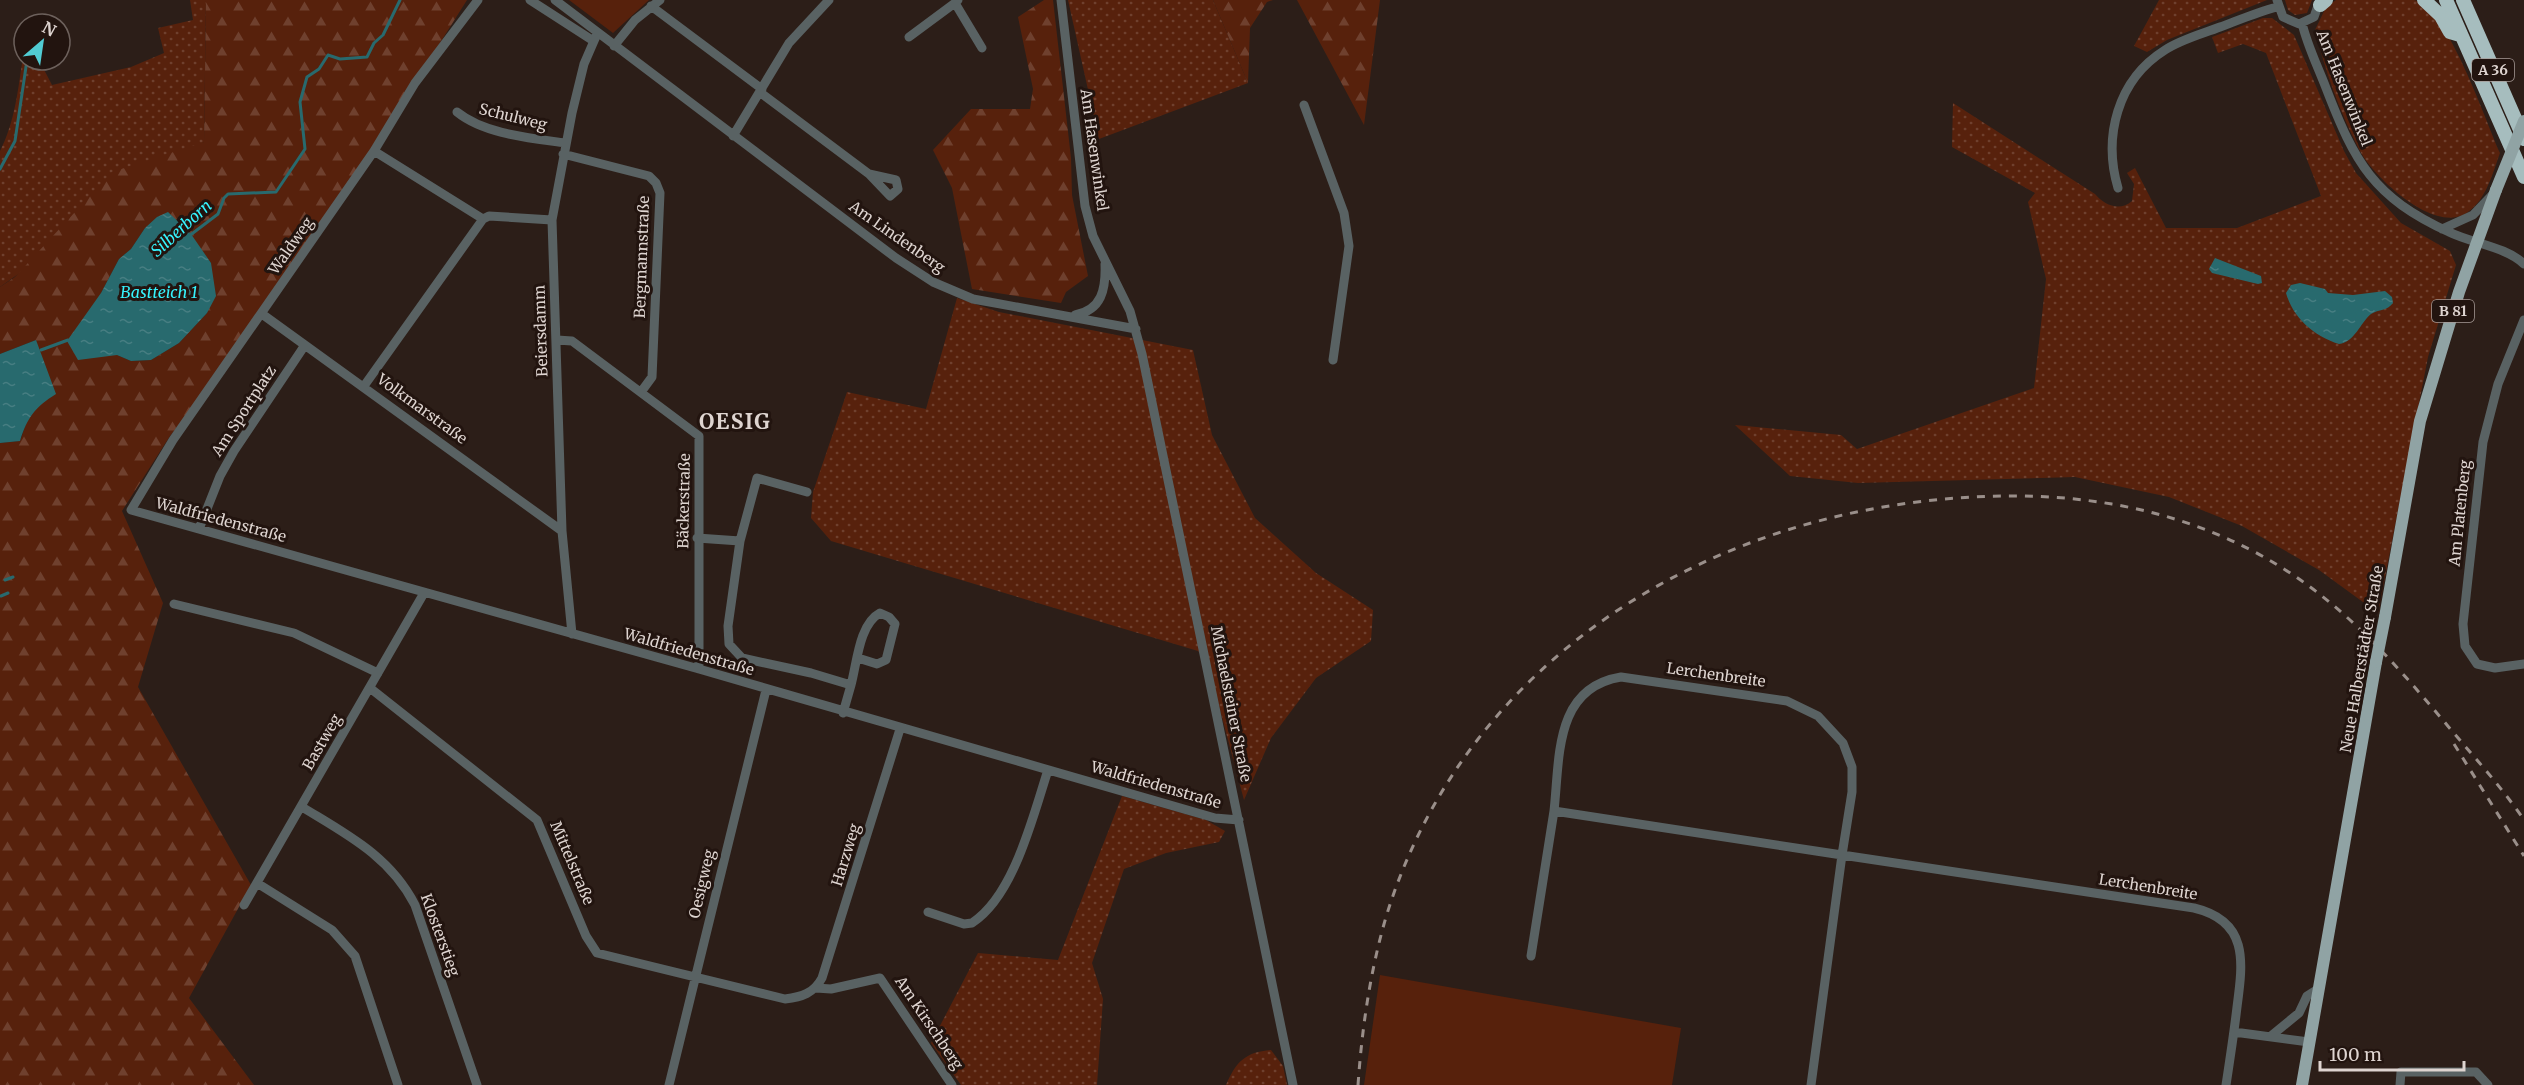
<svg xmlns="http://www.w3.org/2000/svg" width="2524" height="1085" font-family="Merriweather,serif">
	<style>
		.grass { fill: url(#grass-dots) }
		.forest { fill: url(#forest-firs); fill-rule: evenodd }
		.garden { fill: #57210c }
		.water { fill: url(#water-ripples) }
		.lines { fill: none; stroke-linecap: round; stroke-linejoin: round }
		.stream { stroke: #286a6e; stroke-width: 3 }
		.minor { stroke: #596263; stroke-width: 9 }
		.major { stroke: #90a3a4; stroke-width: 12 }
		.highway { stroke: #a6bdbe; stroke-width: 14 }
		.rail { stroke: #9a8f8a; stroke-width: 3; stroke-dasharray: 8 8; stroke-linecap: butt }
		.major-bridge { stroke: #90a3a4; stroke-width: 12 }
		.labels { text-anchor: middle; stroke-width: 6; stroke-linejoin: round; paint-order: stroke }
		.shield { fill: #22140f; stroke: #a69a96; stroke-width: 1.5 }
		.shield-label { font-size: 14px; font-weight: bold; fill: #ded4d0 }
		.street-label { font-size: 15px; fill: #ded4d0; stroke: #22140f }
		.water-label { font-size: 16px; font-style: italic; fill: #36f2fc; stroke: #22140f }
		.district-label { font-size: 21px; font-weight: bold; letter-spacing: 1.5px; fill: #ded4d0; stroke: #22140f }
	</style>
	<defs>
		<pattern id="grass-dots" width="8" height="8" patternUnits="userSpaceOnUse" patternTransform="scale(1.5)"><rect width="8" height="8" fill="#57210c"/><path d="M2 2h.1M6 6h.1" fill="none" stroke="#6f402e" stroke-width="1.8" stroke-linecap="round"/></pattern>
		<pattern id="forest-firs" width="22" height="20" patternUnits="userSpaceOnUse" patternTransform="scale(1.5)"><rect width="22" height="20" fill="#57210c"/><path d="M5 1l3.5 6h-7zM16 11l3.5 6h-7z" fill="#6f402e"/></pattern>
		<pattern id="water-ripples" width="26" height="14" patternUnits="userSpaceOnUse" patternTransform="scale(1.5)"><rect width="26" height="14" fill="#286a6e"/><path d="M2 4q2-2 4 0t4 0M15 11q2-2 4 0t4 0" fill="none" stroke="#477e82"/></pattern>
	</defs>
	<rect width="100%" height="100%" fill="#2c1e18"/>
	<!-- grass -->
	<path class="grass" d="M 190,0 L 206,0 L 204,142 L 0,287 L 0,151 C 15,122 18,89 23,57 L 24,60 L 39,60 L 52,85 L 131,67 L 164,53 L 158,28 L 193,20 Z
		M 1068,0 L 1213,0 L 1248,83 L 1099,139 Z
		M 2159,0 L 2267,0 L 2167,40 L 2147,52 L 2134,46 Z
		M 2285,0 L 2312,0 L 2307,13 L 2295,15 L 2288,10 Z
		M 2336,0 C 2359,0 2392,0 2414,0 C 2447,6 2486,122 2500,153 C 2492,175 2485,204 2463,215 C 2430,230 2374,177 2360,151 C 2340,113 2325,71 2315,30 L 2326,7 Z
		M 2263,18 L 2272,18 L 2294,35 L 2344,151 L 2356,173 L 2401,223 L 2450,251 L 2456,265 L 2428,357 L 2378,613 L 2319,570 L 2242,526 L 2169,497 L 2075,477 L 1858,483 L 1790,476 L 1735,425 L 1841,435 L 1857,449 L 2034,388 L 2046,279 L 2028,202 L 2035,193 L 1952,147 L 1953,103 L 2095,194 C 2104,205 2120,212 2132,201 L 2134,184 L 2127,173 L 2135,168 L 2166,228 L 2237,228 L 2321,196 L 2266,53 L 2243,44 L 2218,53 L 2212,37 Z
		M 957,298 L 999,312 L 1193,350 L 1212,435 L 1255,518 L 1316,573 L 1373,610 L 1371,641 L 1316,678 L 1271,738 L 1244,800 L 1207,661 L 1198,651 L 831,541 L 811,518 L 813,492 L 847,392 L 926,409 Z
		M 1122,796 L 1206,820 L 1225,831 L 1219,842 L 1166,853 L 1124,869 L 1092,963 L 1103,999 L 1097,1085 L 961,1085 L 931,1043 L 978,953 L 1058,960 Z
		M 1271,1050 L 1283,1066 L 1287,1085 L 1226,1085 C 1236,1062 1245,1052 1271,1050 Z"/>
	<!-- forest -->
	<path class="forest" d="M 206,0 L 467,0 L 358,173 L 220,373 L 170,436 L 122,511 L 163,603 L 138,687 L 251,885 L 189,998 L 254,1085 L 0,1085 L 0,443 L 20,441 L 29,415 L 40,404 L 36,340 L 0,354 L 0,287 L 15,277 L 112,172 L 204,142 ZM 178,219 L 211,263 L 207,313 L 179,343 L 151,360 L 131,361 L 117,355 L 101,293 L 119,259 L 131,249 L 145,228 Z
		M 1044,0 L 1053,0 L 1071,158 L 1072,195 L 1088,276 L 1066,292 L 1061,303 L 972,289 L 952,188 L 933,150 L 971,109 L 1030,109 L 1033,89 L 1018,17 Z
		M 1213,0 L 1273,0 L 1267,2 L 1250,28 L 1248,83 Z
		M 1297,0 L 1380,0 L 1364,125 Z"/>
	<!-- garden -->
	<path class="garden" d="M 569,0 L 649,0 L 613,33 Z
		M 1380,975 L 1681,1028 L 1672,1085 L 1364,1085 Z"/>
	<!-- water -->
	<path class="water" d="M 168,212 L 191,234 L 211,263 L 216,296 L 207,313 L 179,343 L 151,360 L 131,361 L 117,355 L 78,360 L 67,341 L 101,293 L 119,259 L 131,249 L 145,228 L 157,217 Z
		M 2215,258 L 2261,276 L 2262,283 L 2258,284 L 2212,273 L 2209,269 Z
		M 2300,283 L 2325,289 L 2328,293 L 2353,295 L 2385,291 L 2392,297 L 2393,303 C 2387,311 2379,309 2371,314 C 2360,323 2355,342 2339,344 C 2314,336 2293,318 2286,293 L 2291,285 Z
		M 36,340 L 56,394 C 35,407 27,418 20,441 L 0,443 L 0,354 Z"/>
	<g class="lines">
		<!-- stream -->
		<path class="stream" d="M 0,169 L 15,141 L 27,60
			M 189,236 L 218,214 L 224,198 L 228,194 L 276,192 L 305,149 L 300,102 L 307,77 L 319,69 L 328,55 L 340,59 L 367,57 L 374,43 L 383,35 L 400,0
			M 41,350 L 68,340
			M 5,580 L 13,577
			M 1,596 L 8,593"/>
		<!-- minor -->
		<path class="minor" d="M 478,0 L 415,83 L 374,151 L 173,440 L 131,510 L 699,669 L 1215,818 L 1239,820
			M 530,0 L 592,40
			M 555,0 L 896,258 L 933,282 L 973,299 L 1136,329
			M 958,0 L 955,3 L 982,48
			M 1061,0 L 1085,206 L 1093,236 L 1130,311 L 1142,354 L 1293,1085
			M 2277,0 L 2283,17 L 2299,24 L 2314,17 L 2320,0
			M 651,6 L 762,89
			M 2302,23 C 2307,45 2318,67 2326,88 C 2355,163 2373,197 2449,232 C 2471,243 2507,247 2524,264
			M 909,37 L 955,3
			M 614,46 L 635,20 L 660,0
			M 761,93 L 869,174 L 890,196 L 898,189 L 896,180 L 869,174
			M 1304,105 L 1344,213 L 1349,246 L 1333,360
			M 457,112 C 484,134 530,138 565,143
			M 733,136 L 789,43 L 829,0
			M 374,151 L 483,219
			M 563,154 L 649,176 L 656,183 L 660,193 L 652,377 L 641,392
			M 2118,188 C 2103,137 2117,80 2165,50 C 2182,39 2202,34 2220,27 C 2239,20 2258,12 2277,7
			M 2442,229 L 2473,215 L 2493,194
			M 262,314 L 562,531
			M 1075,315 C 1102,310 1106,289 1105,264
			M 2524,320 L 2498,384 L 2483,442 L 2463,624 L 2465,646 L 2477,664 L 2495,668 L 2524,664
			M 557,340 L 572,341 L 699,436 L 699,669
			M 364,386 L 483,219 L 489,216 L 552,220
			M 199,529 L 220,476 L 234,451 L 305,345
			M 697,538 L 740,541 L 757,478 L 807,492
			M 740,541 L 728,626 L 729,644 L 742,658 L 811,673 L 851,685 L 843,713
			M 174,604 L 294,633 L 378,673
			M 572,634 L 562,531 L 552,220 L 572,113 L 584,64 L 597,34
			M 1621,677 L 1787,701 L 1818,716 L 1843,743 L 1852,767 L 1852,792 L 1842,855 L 1554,811 C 1560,757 1554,688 1621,677 Z
			M 851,685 C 857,663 859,624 880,613 L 889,617 L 895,624 L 886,660 L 877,664 L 858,658
			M 370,688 L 537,820 L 586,936 L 597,953 L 785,999 C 802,997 814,993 822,978 L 900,729
			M 302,807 C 346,834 390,856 415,905 L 477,1085
			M 257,883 L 332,930 L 355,956 L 398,1085
			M 244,905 L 424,593
			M 928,912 L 964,924 L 972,923 C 1014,896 1033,816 1048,770
			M 1531,956 L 1554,811
			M 816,988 L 831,989 L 880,978 L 952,1085
			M 2234,1032 L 2309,1042
			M 2271,1036 L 2299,1013 L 2307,996 L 2318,989
			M 669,1085 L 766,690
			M 1811,1085 L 1842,855 L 2194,908 C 2249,921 2243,962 2237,1007 C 2234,1033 2230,1059 2226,1085
			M 2400,1085 L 2401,1072 L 2476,1072 L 2488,1085"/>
		<!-- major -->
		<path class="major" d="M 2385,617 L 2420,421 L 2459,292 L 2496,190
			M 2302,1085 L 2376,662"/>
		<!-- highway -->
		<path class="highway" d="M 2424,0 L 2441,16 L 2450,32 L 2460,35
			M 2446,0 L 2524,177
			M 2463,0 L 2524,139
			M 2320,5 L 2326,0"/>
		<!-- rail -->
		<path class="rail" d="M 2454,744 L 2524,856
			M 1358,1085 C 1362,1028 1370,972 1386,917 C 1459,678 1675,532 1917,502 C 2031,488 2145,496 2249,549 C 2333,592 2387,654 2447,725 C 2473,756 2501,786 2524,820"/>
		<!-- major-bridge -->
		<path class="major-bridge" d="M 2496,190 L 2524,121
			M 2376,662 L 2385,617"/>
	</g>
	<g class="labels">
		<!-- shield labels -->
		<g class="shield">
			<rect x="2472" y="59" width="42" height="22" rx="4.5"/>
			<rect x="2432" y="300" width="42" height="22" rx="4.5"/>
		</g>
		<g class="shield-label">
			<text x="2493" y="75">A 36</text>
			<text x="2453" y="316">B 81</text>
		</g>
		<!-- street labels -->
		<g class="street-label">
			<text transform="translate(2344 88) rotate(68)" y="5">Am Hasenwinkel</text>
			<text transform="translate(513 117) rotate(14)" y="5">Schulweg</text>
			<text transform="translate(1094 150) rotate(82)" y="5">Am Hasenwinkel</text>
			<text transform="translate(897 237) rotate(35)" y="5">Am Lindenberg</text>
			<text transform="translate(291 246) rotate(-55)" y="5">Waldweg</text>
			<text transform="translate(642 257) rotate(-88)" y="5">Bergmannstraße</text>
			<text transform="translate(541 331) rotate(-92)" y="5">Beiersdamm</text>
			<text transform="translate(422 409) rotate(36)" y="5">Volkmarstraße</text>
			<text transform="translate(244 411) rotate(-57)" y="5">Am Sportplatz</text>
			<text transform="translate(684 501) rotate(-89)" y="5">Bäckerstraße</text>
			<text transform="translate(2460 513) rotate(-84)" y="5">Am Platenberg</text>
			<text transform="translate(221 520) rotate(15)" y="5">Waldfriedenstraße</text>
			<text transform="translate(689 652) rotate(16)" y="5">Waldfriedenstraße</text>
			<text transform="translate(2362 659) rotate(-80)" y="5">Neue Halberstädter Straße</text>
			<text transform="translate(1716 675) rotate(8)" y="5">Lerchenbreite</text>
			<text transform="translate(1231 704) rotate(79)" y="5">Michaelsteiner Straße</text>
			<text transform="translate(322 742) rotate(-60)" y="5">Bastweg</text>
			<text transform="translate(1156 785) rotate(16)" y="5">Waldfriedenstraße</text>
			<text transform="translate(846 855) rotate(-73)" y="5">Harzweg</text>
			<text transform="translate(572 863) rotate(67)" y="5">Mittelstraße</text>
			<text transform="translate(702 884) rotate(-77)" y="5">Oesigweg</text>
			<text transform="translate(2148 887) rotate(9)" y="5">Lerchenbreite</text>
			<text transform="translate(440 935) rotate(70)" y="5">Klosterstieg</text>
			<text transform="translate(929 1023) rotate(56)" y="5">Am Kirschberg</text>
		</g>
		<!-- water labels -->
		<g class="water-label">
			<text transform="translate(181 228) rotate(-42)" y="6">Silberborn</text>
			<text x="159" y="298">Bastteich 1</text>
		</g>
		<!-- district labels -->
		<g class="district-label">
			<text x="735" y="429">OESIG</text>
		</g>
	</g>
	<!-- north arrow -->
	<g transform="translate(42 42) rotate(29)"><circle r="28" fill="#22140f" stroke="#6d615c" stroke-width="1.5"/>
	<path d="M0-4.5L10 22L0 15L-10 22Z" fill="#51ccd3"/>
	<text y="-9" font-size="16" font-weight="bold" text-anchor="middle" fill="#ded4d0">N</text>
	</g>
	<!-- scale -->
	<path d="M2320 1061v9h144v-9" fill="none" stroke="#ded4d0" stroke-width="3"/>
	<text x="2329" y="1061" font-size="18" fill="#ded4d0" stroke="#22140f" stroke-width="4.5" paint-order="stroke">100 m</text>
</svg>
